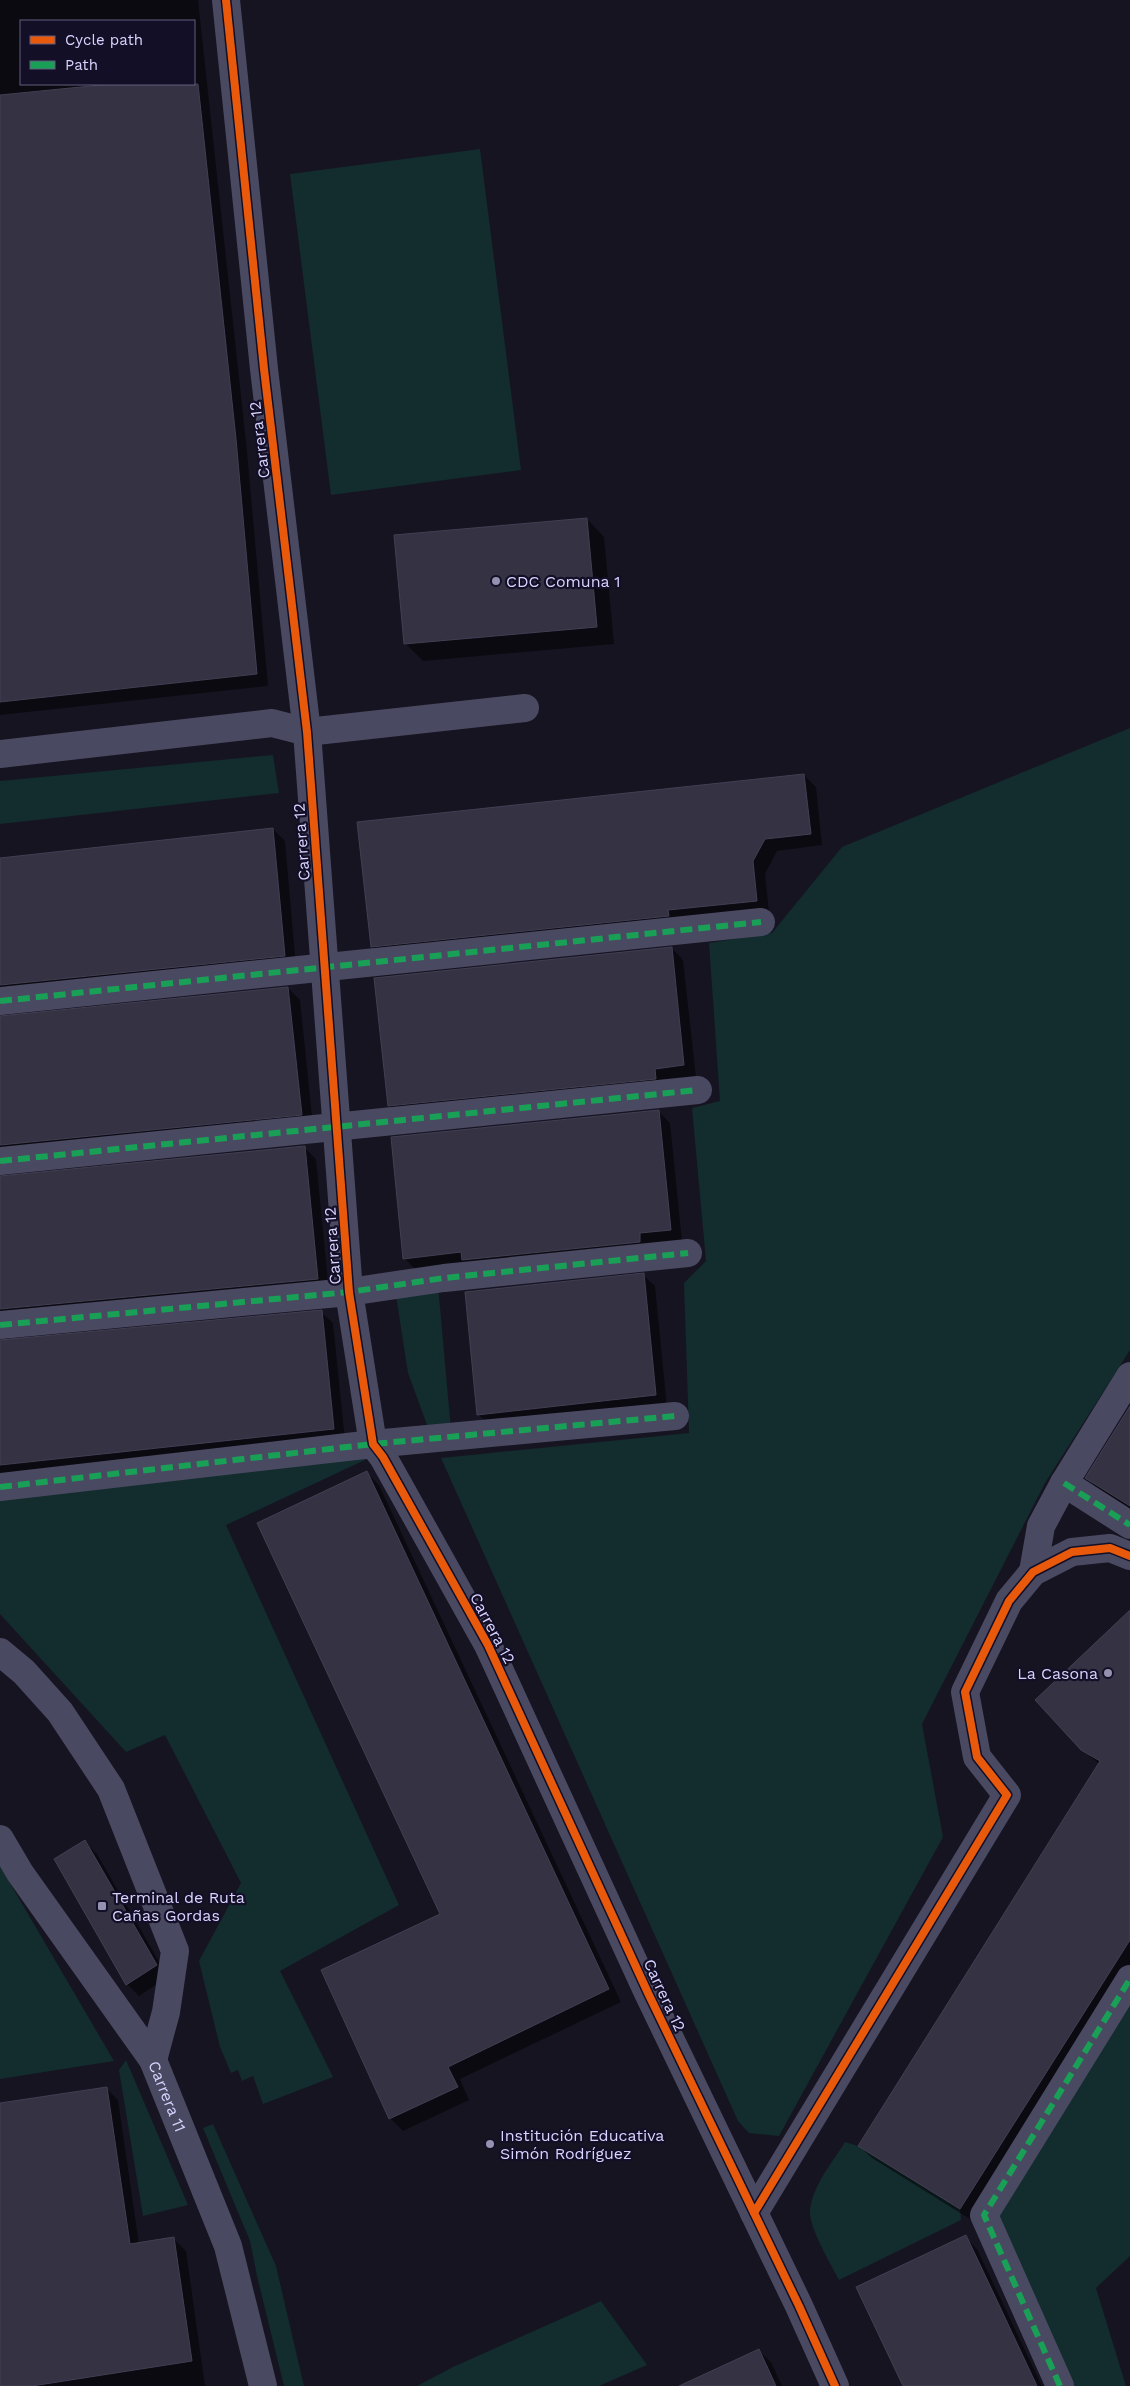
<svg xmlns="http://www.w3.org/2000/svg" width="1130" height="2386" font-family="'Work Sans',sans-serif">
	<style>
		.green { fill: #132c2d }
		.shadow { fill: #0007; fill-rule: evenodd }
		.building { fill: #343243; stroke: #433f54 }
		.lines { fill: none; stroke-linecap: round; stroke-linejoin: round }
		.minor { stroke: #4a4962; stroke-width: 28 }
		.quiet { stroke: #1a9f57; stroke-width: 6; stroke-dasharray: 12 6; stroke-linecap: butt }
		.cycleway-casing { stroke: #130f26; stroke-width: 11 }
		.cycleway { stroke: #e8590c; stroke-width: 8 }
		.poi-dot { fill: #9591b1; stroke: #130f26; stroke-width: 2 }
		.labels { text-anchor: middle; stroke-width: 4.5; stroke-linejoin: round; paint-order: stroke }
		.street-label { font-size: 16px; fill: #d9d4ff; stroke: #130f26 }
		.poi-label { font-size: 16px; fill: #d9d4ff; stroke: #130f26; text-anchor: start }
	</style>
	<rect width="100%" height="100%" fill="#161421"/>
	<!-- green -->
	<path class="green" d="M 480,149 L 521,470 L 331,495 L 290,174 Z
		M 1130,728 L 1130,1350 L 1045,1483 L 922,1724 L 943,1837 L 779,2136 L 749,2133 L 738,2121 L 441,1458 L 689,1433 L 684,1283 L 706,1261 L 692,1108 L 720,1101 L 709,943 L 772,933 L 842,847 Z
		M 273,755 L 279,793 L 0,824 L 0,781 Z
		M 438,1285 L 451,1430 L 430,1433 L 408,1373 L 395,1289 Z
		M 369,1458 L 226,1525 L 399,1905 L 280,1971 L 333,2077 L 263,2104 L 253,2076 L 242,2081 L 238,2070 L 231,2073 L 220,2047 L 199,1961 L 241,1883 L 165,1735 L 126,1752 L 0,1614 L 0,1495 Z
		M 0,1866 L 114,2061 L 0,2079 Z
		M 1130,1995 L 1130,2256 L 1096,2288 L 1126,2386 L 1068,2386 L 996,2219 Z
		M 126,2060 L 188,2205 L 143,2216 L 119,2070 Z
		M 213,2124 L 276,2266 L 304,2386 L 284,2386 L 257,2276 L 250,2241 L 203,2128 Z
		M 845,2142 L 858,2146 L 960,2209 L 961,2220 L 839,2280 C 831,2264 809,2228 810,2211 C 812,2186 832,2163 845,2142 Z
		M 601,2301 L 647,2365 L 599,2386 L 417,2386 L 453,2367 Z"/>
	<!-- shadow -->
	<path class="shadow" d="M 0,0 L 198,0 L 247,451 L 268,686 L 0,715 ZM 21,21 L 194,21 L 194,84 L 21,84 Z
		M 587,519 L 604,537 L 614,644 L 423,661 L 405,643 Z
		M 804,775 L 816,787 L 822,845 L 777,851 L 765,874 L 769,912 L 384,958 L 372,946 Z
		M 273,829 L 285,841 L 296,967 L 0,1003 L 0,859 Z
		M 672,948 L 683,960 L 696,1077 L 401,1117 L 389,1105 Z
		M 288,988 L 300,1000 L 313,1126 L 0,1163 L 0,1018 Z
		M 658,1111 L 670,1123 L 682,1241 L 416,1270 L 404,1258 Z
		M 304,1147 L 316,1159 L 329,1291 L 0,1327 L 0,1178 Z
		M 643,1275 L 655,1286 L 667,1407 L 490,1426 L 478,1414 Z
		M 321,1312 L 333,1323 L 345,1440 L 0,1478 L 0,1342 Z
		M 1130,1409 L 1130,1510 L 1099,1490 L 1087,1478 Z
		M 366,1472 L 379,1485 L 621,2002 L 460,2079 L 469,2100 L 403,2131 L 390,2118 L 441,1915 Z
		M 1130,1617 L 1130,1971 L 973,2221 L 872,2158 L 859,2146 L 1099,1764 L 1082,1749 Z
		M 85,1842 L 97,1854 L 168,1977 L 139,1996 L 127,1984 Z
		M 106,2088 L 118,2100 L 139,2244 L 174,2239 L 186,2251 L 205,2386 L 0,2386 L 0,2104 Z
		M 965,2237 L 977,2249 L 1042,2386 L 904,2386 Z
		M 759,2351 L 771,2362 L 782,2386 L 682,2386 Z"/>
	<!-- building -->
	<path class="building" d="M 111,84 L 198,84 L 236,439 L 257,674 L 0,702 L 0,95 Z
		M 587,518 L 597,627 L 404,644 L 394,535 Z
		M 804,774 L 811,834 L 765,839 L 753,861 L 757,901 L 668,910 L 669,916 L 371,947 L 357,822 Z
		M 273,828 L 285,956 L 0,985 L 0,858 Z
		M 672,947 L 684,1065 L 655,1069 L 656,1079 L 388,1106 L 374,978 Z
		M 288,987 L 302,1115 L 0,1145 L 0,1016 Z
		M 659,1110 L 671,1230 L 640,1233 L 640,1242 L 462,1260 L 461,1252 L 403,1259 L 391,1137 Z
		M 305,1146 L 318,1279 L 0,1309 L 0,1176 Z
		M 644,1273 L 656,1395 L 477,1415 L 465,1292 Z
		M 322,1310 L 334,1429 L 0,1465 L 0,1340 Z
		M 1130,1406 L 1130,1506 L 1085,1478 Z
		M 367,1471 L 609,1989 L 448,2067 L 458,2087 L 389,2119 L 321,1970 L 440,1914 L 257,1523 Z
		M 1130,1610 L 1130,1940 L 960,2209 L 858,2146 L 1100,1761 L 1081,1750 L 1035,1700 Z
		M 85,1840 L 157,1965 L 126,1985 L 54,1859 Z
		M 107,2087 L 130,2244 L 174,2237 L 192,2361 L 32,2386 L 0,2386 L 0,2103 Z
		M 966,2235 L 992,2290 L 1037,2386 L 903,2386 L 856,2287 Z
		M 759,2349 L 776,2386 L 679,2386 Z"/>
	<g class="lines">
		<!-- minor -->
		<g class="minor">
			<path d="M 226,0 L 264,369 L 307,732 L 349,1292 L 373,1444 L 383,1457 L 488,1645 L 648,1993 L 799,2306 L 835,2386"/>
			<path d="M 0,754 L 272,723 L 307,732 L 525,708"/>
			<path d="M 0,1001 L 761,922"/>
			<path d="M 0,1161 L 698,1090"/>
			<path d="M 0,1325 L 349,1292 L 444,1278 L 688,1253"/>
			<path d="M 1064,1483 L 1130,1525"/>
			<path d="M 0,1487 L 373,1444 L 675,1416"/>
			<path d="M 1033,1572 L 1041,1526 L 1064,1483 L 1130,1376"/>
			<path d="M 0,1652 L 24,1672 L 60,1712 L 111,1789 L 175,1951 L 166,2012 L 153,2060"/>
			<path id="s1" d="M 0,1839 L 20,1873 L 153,2060 L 228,2246 L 263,2386"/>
			<path d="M 754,2213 L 1007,1795 L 977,1757 L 965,1692 L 1009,1601 L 1033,1572 L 1072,1552 L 1110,1548 L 1130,1556"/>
			<path d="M 1060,2386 L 984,2215 L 1130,1979"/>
		</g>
		<!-- quiet -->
		<path class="quiet" d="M 0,1001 L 761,922
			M 0,1161 L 698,1090
			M 0,1325 L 349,1292 L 444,1278 L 688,1253
			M 1064,1483 L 1130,1525
			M 0,1487 L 373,1444 L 675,1416
			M 1060,2386 L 984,2215 L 1130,1979"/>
		<defs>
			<path id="cycleway" d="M 226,0 L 264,369 L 307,732 L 349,1292 L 373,1444 L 383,1457 L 488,1645 L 648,1993 L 799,2306 L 835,2386
				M 754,2213 L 1007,1795 L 977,1757 L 965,1692 L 1009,1601 L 1033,1572 L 1072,1552 L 1110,1548 L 1130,1556"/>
		</defs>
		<!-- cycleway casing -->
		<use href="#cycleway" class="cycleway-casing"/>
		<!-- cycleway -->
		<use href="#cycleway" class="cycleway"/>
	</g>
	<!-- markers -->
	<g class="poi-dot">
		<circle cx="496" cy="581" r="5"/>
		<circle cx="1108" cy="1673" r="5"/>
		<rect x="97" y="1901" width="10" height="10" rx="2.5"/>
		<circle cx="490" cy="2144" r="5"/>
	</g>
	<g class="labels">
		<!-- street labels -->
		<g class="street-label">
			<text transform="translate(259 440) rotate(-97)" y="6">Carrera 12</text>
			<text transform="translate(301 842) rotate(-94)" y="6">Carrera 12</text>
			<text transform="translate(332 1246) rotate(-94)" y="6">Carrera 12</text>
			<text transform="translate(493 1628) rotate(62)" y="6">Carrera 12</text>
			<text transform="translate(665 1995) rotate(65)" y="6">Carrera 12</text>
			<text dy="6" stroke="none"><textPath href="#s1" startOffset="308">Carrera 11</textPath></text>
		</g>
		<!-- poi labels -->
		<g class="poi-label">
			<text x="506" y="587">CDC Comuna 1</text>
			<text x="1098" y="1679" text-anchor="end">La Casona</text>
			<text x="112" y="1903">Terminal de Ruta<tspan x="112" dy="18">Cañas Gordas</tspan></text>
			<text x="500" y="2141">Institución Educativa<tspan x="500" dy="18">Simón Rodríguez</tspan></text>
		</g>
	</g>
	<!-- legend -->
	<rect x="20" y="20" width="175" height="65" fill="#130f26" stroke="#625e7d"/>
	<rect x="30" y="36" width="25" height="8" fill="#e8590c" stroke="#625e7d"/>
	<text x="65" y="45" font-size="15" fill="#d9d4ff">Cycle path</text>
	<rect x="30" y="61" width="25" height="8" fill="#1a9f57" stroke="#625e7d"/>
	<text x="65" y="70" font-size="15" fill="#d9d4ff">Path</text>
</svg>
